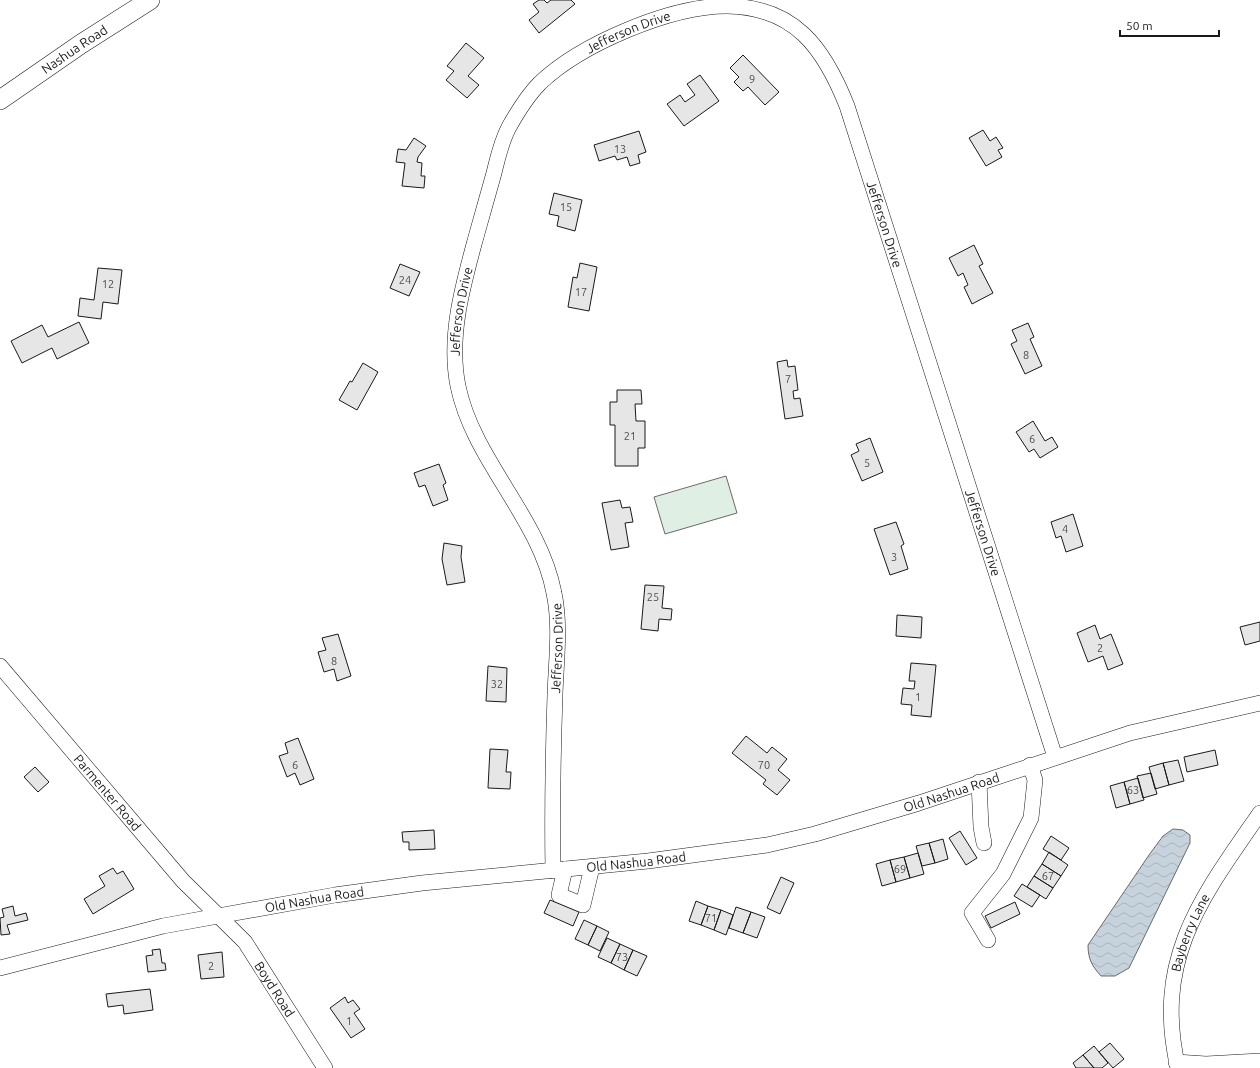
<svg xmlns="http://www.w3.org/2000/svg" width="1260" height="1068" font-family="Ubuntu,sans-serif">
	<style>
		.garden { fill: #e0efe3; stroke: #6a6a6a }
		.water { fill: url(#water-waves); stroke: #6a6a6a }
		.building { fill: #e6e6e6; stroke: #1a1a1a }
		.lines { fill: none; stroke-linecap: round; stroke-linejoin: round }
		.minor-casing { stroke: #1a1a1a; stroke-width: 16 }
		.major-casing { stroke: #1a1a1a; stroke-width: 20 }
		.minor { stroke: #fff; stroke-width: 15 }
		.major { stroke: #fff; stroke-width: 19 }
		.labels { text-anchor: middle; stroke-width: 3; stroke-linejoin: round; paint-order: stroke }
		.number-label { font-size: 11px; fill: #4d4d4d }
		.street-label { font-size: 13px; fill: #1a1a1a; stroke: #fff }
	</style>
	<defs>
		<pattern id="water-waves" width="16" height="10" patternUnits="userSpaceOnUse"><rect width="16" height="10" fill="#c6d2dc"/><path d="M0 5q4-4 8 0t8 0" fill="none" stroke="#aab4bc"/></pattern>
	</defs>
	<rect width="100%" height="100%" fill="#fff"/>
	<!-- garden -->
	<path class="garden" d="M 726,476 L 737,513 L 665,534 L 654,497 Z"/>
	<!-- water -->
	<path class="water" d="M 1173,829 L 1183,830 L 1190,835 L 1190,843 L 1129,968 L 1115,976 L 1101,976 C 1092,966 1088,959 1088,945 L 1149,855 L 1163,836 Z"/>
	<!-- building -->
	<path class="building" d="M 539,0 L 544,0 L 547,3 L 551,0 L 571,0 L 575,4 L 539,33 L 529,20 L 539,12 L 533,4 Z
		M 466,43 L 484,58 L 468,76 L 479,85 L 467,98 L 446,80 L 454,71 L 447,66 Z
		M 743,55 L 779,92 L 765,105 L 748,87 L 743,91 L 734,82 L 739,77 L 730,68 Z
		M 700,75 L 719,101 L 684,126 L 667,104 L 680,95 L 685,102 L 695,95 L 687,84 Z
		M 983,130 L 990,141 L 996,137 L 1003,148 L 998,150 L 1002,157 L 986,166 L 969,138 Z
		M 639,131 L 646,152 L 638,155 L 640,163 L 630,166 L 627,157 L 617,160 L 615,156 L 599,161 L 594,145 Z
		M 414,138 L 426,146 L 418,157 L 417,162 L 422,163 L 421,176 L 425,176 L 424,188 L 402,186 L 405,163 L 396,162 L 398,149 L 406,150 Z
		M 554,193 L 582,200 L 575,231 L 557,226 L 559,216 L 549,214 Z
		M 974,245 L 983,264 L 979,266 L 993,293 L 972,304 L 964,287 L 968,285 L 963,273 L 958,276 L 949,258 Z
		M 580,263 L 597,267 L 589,311 L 568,307 L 573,277 L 577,278 Z
		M 400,264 L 420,272 L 409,296 L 390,288 Z
		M 98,268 L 122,270 L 118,304 L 103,302 L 101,319 L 78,316 L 80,298 L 94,300 Z
		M 79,322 L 89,343 L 57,359 L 52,348 L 22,363 L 11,341 L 42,325 L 48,337 Z
		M 1028,323 L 1034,337 L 1030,339 L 1042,366 L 1025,374 L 1011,344 L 1017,341 L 1012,330 Z
		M 787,360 L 788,367 L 795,366 L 798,390 L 793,391 L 794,399 L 800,398 L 803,416 L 785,419 L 777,362 Z
		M 363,363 L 378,372 L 357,410 L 339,400 L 350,381 L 352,382 Z
		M 617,390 L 641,390 L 642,404 L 635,404 L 636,421 L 645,421 L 645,448 L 638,448 L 638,466 L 615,466 L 615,425 L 610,425 L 610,402 L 617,402 Z
		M 1033,421 L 1045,441 L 1052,437 L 1058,447 L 1040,458 L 1034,449 L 1029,452 L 1016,432 Z
		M 870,438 L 883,472 L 862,481 L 851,455 L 859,451 L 856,444 Z
		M 439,464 L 446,483 L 443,485 L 448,500 L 433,506 L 425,485 L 419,487 L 414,473 Z
		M 620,500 L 622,508 L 630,507 L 633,522 L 625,523 L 629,547 L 611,550 L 602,503 Z
		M 1073,514 L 1083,546 L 1066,552 L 1061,536 L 1056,538 L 1051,522 Z
		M 896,522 L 904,544 L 901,546 L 908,569 L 890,575 L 874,529 Z
		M 444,543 L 462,546 L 461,557 L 465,582 L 447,585 L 442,559 Z
		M 645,585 L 664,586 L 662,608 L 672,609 L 671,620 L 659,619 L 658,631 L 641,629 Z
		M 897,615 L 922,617 L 921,638 L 896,636 Z
		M 1260,622 L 1260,641 L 1245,645 L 1240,627 Z
		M 1095,625 L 1100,639 L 1111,634 L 1123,664 L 1108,670 L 1103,656 L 1088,662 L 1077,633 Z
		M 338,634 L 351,676 L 337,681 L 334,669 L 324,672 L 318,652 L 326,650 L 322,638 Z
		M 911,663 L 936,665 L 931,717 L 911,715 L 912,705 L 901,704 L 903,688 L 914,689 L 915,681 L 909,681 Z
		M 488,666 L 507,668 L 506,702 L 486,701 Z
		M 746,736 L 767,753 L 772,747 L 787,759 L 778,770 L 790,780 L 777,795 L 763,784 L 766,780 L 732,753 Z
		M 298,738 L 314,779 L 300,785 L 295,773 L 287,777 L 279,756 L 288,753 L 285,743 Z
		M 490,749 L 508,750 L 506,772 L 511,772 L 510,789 L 488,788 Z
		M 1215,750 L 1218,765 L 1187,772 L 1184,757 Z
		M 1178,760 L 1184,781 L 1169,785 L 1163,763 Z
		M 1163,763 L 1169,785 L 1155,789 L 1149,767 Z
		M 35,767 L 49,782 L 38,792 L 24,777 Z
		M 1151,773 L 1157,794 L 1143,798 L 1137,776 Z
		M 1138,778 L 1144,800 L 1130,804 L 1124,782 Z
		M 1124,782 L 1130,804 L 1116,808 L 1110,786 Z
		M 434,830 L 435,849 L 409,850 L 409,842 L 403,842 L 402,832 Z
		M 960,831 L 977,858 L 966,865 L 949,838 Z
		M 1051,836 L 1069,848 L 1061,860 L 1043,849 Z
		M 943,839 L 948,859 L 935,863 L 929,843 Z
		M 929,843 L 935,863 L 922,866 L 916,846 Z
		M 1049,852 L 1068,865 L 1061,876 L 1042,864 Z
		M 918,853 L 924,874 L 910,878 L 904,857 Z
		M 904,857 L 910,878 L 896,882 L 890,860 Z
		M 890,860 L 896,882 L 882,886 L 876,864 Z
		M 1042,864 L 1061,876 L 1053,888 L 1034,876 Z
		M 113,868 L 117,874 L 123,871 L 134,889 L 93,914 L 84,899 L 105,886 L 99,876 Z
		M 1034,876 L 1053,888 L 1046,899 L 1027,887 Z
		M 781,877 L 794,883 L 780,914 L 767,908 Z
		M 1022,884 L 1040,895 L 1032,907 L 1014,896 Z
		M 550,900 L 579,912 L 573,926 L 544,913 Z
		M 696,901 L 708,906 L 701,925 L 689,921 Z
		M 1015,902 L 1020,914 L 991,928 L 985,916 Z
		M 13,906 L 15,916 L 26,913 L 28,920 L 7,925 L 10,934 L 1,935 L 0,918 L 4,917 L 2,909 Z
		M 708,906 L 721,910 L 714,930 L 701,925 Z
		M 736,907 L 751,912 L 743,933 L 729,928 Z
		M 721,910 L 733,915 L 726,935 L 714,930 Z
		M 751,912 L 765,917 L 757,938 L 743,933 Z
		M 584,920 L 597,926 L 588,945 L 575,939 Z
		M 597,926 L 609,932 L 600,951 L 588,945 Z
		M 607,938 L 620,944 L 611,963 L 598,957 Z
		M 620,944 L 633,950 L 624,970 L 611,963 Z
		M 160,949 L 162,963 L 165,963 L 166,970 L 148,972 L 146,956 L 153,955 L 152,950 Z
		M 633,950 L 647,956 L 637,976 L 624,970 Z
		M 222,952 L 224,977 L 201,979 L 198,955 Z
		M 150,989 L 153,1010 L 124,1014 L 123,1005 L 108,1007 L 106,994 Z
		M 345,997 L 348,1003 L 353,1000 L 360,1009 L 354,1013 L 365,1029 L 351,1038 L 330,1008 Z
		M 1110,1043 L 1124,1059 L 1113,1068 L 1099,1052 Z
		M 1094,1046 L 1108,1063 L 1102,1068 L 1094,1068 L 1083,1055 Z
		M 1083,1055 L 1094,1068 L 1076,1068 L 1073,1063 Z"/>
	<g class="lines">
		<defs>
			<g id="minor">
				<path id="s1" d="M 0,666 L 183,881 L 245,942 L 325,1068"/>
				<path d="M 979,782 L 981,827 L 984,843"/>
				<path d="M 565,869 L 559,895 L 583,905 L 592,867"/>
				<path id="s2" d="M 553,871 C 552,812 553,754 555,695 C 556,662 561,626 554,593 C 540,518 473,460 458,386 C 448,336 463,285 476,237 C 482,216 488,194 494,173 C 498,157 501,142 509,127 C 518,111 527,96 540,83 C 581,44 670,6 727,6 C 795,7 824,48 847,106 L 1055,757"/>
				<path d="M 988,940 L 972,913 L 1003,874 L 1031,818 L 1035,780 L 1030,765"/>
				<path id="s3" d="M 0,968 L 163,926 L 335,895 L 422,883 L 648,861 L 767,845 L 815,834 L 919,803 L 1130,733 L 1260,703"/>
				<path d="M 1176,1062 L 1206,1064 L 1260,1061"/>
				<path id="s4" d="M 1178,1068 C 1153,959 1201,898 1260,813"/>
			</g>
			<g id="major">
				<path id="s5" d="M 0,100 L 81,44 L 150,0"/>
			</g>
		</defs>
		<!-- minor casing -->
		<use href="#minor" class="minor-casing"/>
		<!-- major casing -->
		<use href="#major" class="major-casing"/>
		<!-- minor -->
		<use href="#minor" class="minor"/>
		<!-- major -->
		<use href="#major" class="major"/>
	</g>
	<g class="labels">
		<!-- number labels -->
		<g class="number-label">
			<text x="752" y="83">9</text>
			<text x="620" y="153">13</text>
			<text x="566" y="211">15</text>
			<text x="405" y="284">24</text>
			<text x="108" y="288">12</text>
			<text x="581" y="296">17</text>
			<text x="1026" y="359">8</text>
			<text x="788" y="383">7</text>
			<text x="630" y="440">21</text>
			<text x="1032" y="443">6</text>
			<text x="867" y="467">5</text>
			<text x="1065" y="533">4</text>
			<text x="894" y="561">3</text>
			<text x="653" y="601">25</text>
			<text x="1100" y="652">2</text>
			<text x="334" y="665">8</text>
			<text x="497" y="688">32</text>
			<text x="918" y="701">1</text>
			<text x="295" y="769">6</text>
			<text x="764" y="769">70</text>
			<text x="1133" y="794">63</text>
			<text x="900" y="873">69</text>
			<text x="1048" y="880">67</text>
			<text x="711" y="922">71</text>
			<text x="622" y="961">73</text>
			<text x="211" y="970">2</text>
			<text x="349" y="1025">1</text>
		</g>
		<!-- street labels -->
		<g class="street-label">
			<text dy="5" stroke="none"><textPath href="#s2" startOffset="931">Jefferson Drive</textPath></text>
			<text dy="5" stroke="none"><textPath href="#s5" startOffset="90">Nashua Road</textPath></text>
			<text dy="5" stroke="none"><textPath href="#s2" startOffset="1326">Jefferson Drive</textPath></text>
			<text dy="5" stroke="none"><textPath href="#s2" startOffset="583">Jefferson Drive</textPath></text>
			<text dy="5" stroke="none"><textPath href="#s2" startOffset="1650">Jefferson Drive</textPath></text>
			<text dy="5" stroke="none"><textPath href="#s2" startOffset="223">Jefferson Drive</textPath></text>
			<text dy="5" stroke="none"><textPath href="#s3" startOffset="970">Old Nashua Road</textPath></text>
			<text dy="5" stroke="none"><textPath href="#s1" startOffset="166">Parmenter Road</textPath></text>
			<text dy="5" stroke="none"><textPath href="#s3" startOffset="646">Old Nashua Road</textPath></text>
			<text dy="5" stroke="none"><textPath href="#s3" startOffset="322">Old Nashua Road</textPath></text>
			<text dy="5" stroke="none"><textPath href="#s4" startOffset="139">Bayberry Lane</textPath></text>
			<text dy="5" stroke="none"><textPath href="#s1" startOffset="425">Boyd Road</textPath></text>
		</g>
	</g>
	<!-- scale -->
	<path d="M1120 30v6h99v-6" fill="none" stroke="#1a1a1a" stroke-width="2"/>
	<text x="1126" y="30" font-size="12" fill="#1a1a1a" stroke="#ffffff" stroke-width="3" paint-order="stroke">50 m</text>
</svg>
